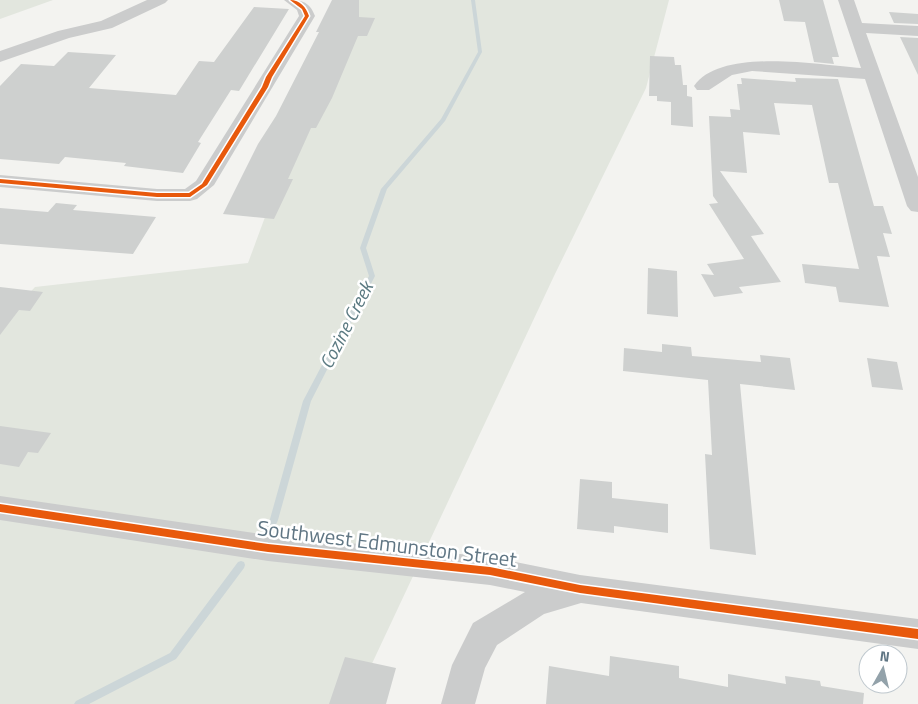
<svg xmlns="http://www.w3.org/2000/svg" width="918" height="704" font-family="'Titillium Web',sans-serif">
	<style>
		.green { fill: #e2e6de }
		.lines { fill: none; stroke-linecap: round; stroke-linejoin: round }
		.stream { fill: #ccd6d8; fill-rule: evenodd }
		.building { fill: #ced0cf }
		.street { fill: #cbcccc; fill-rule: evenodd }
		.cycleway-casing { stroke: #fff; stroke-width: 3 }
		.cycleway { fill: #e8590c; fill-rule: evenodd }
		.labels { text-anchor: middle; stroke-width: 5; stroke-linejoin: round; paint-order: stroke }
		.water-label { font-size: 19px; font-style: italic; fill: #5b7a82; stroke: #fff }
		.near-street-label { font-size: 21px; fill: #607684; stroke: #fff }
	</style>
	<rect width="100%" height="100%" fill="#f3f3f0"/>
	<!-- green -->
	<path class="green" d="M 0,0 L 53,0 L 0,19 Z
		M 333,0 L 669,0 L 646,88 L 554,276 L 353,704 L 0,704 L 0,324 L 35,287 L 248,263 L 334,31 Z"/>
	<g class="lines">
		<!-- stream -->
		<path class="stream" d="M 471,0 L 475,0 L 482,52 L 445,121 L 387,189 L 366,248 L 375,276 L 311,401 L 278,520 C 276,525 272,533 265,530 L 264,528 L 270,519 L 303,401 L 369,276 L 360,248 L 381,189 L 441,119 L 478,52 Z
			M 241,561 L 244,562 L 245,565 L 244,568 L 176,659 L 89,704 L 74,704 L 76,701 L 170,653 L 238,562 Z"/>
	</g>
	<!-- building -->
	<path class="building" d="M 332,0 L 359,0 L 359,17 L 375,18 L 367,36 L 358,36 L 332,98 L 316,128 L 311,128 L 288,179 L 293,179 L 274,219 L 223,214 L 258,144 L 276,116 L 319,32 L 316,32 Z
		M 779,0 L 823,0 L 839,57 L 832,57 L 834,64 L 814,62 L 805,22 L 784,21 Z
		M 254,7 L 289,9 L 239,91 L 231,90 L 198,142 L 201,143 L 183,173 L 124,166 L 126,163 L 65,157 L 59,164 L 0,159 L 0,86 L 21,64 L 54,66 L 68,52 L 116,55 L 89,88 L 176,95 L 199,61 L 214,62 Z
		M 889,12 L 918,14 L 918,24 L 894,23 Z
		M 900,37 L 918,38 L 918,75 Z
		M 650,56 L 674,57 L 675,65 L 681,65 L 683,85 L 687,85 L 687,96 L 692,97 L 693,127 L 671,125 L 671,102 L 657,101 L 657,96 L 649,96 Z
		M 741,78 L 796,82 L 795,78 L 838,79 L 874,206 L 883,206 L 892,234 L 883,233 L 890,257 L 877,256 L 889,307 L 839,302 L 836,287 L 805,283 L 802,264 L 859,269 L 838,183 L 829,183 L 812,105 L 774,103 L 780,135 L 743,132 L 747,173 L 720,171 L 764,234 L 751,236 L 781,282 L 739,287 L 743,293 L 714,297 L 701,274 L 714,275 L 707,264 L 744,259 L 709,204 L 718,203 L 713,196 L 709,116 L 731,117 L 730,109 L 740,110 L 737,84 L 742,84 Z
		M 56,203 L 77,205 L 73,210 L 156,217 L 133,254 L 0,244 L 0,208 L 48,212 Z
		M 648,268 L 677,271 L 678,317 L 647,314 Z
		M 0,287 L 43,292 L 30,311 L 19,310 L 0,335 Z
		M 662,344 L 691,347 L 692,356 L 761,362 L 760,355 L 790,358 L 795,390 L 740,384 L 756,555 L 710,549 L 705,454 L 712,455 L 708,380 L 623,371 L 624,348 L 662,352 Z
		M 867,358 L 897,362 L 903,390 L 872,387 Z
		M 0,426 L 51,433 L 38,453 L 28,452 L 19,467 L 0,464 Z
		M 580,479 L 612,482 L 612,498 L 668,504 L 668,533 L 614,526 L 614,533 L 577,529 Z
		M 610,656 L 679,666 L 679,678 L 728,687 L 728,674 L 786,684 L 785,676 L 820,681 L 821,686 L 864,693 L 863,704 L 546,704 L 549,666 L 609,676 Z
		M 345,657 L 396,668 L 386,704 L 329,704 Z"/>
	<g class="lines">
		<!-- street -->
		<path class="street" d="M 147,0 L 168,0 L 165,3 L 112,28 L 69,38 L 0,62 L 0,51 L 58,31 L 101,21 Z
			M 284,0 C 300,0 309,0 315,16 L 214,185 L 197,199 L 190,201 L 157,201 L 0,187 L 0,175 L 157,189 L 185,189 L 196,181 L 299,16 L 297,10 Z
			M 838,0 L 854,0 L 862,23 L 918,26 L 918,36 L 866,33 L 918,177 L 918,212 L 911,211 L 907,206 L 865,79 L 752,71 L 732,75 L 709,90 L 697,90 L 694,86 C 721,47 819,65 861,68 Z
			M 0,496 L 268,535 L 490,557 L 580,575 L 918,619 L 918,649 L 581,603 L 544,614 L 497,645 L 485,668 L 475,704 L 441,704 L 452,665 L 473,623 L 525,592 L 490,585 L 268,561 L 0,520 Z"/>
		<defs>
			<path id="cycleway" d="M 290,0 C 300,0 306,7 309,16 L 272,77 L 268,87 L 207,185 L 190,197 L 157,197 L 0,183 L 0,179 L 157,193 L 189,193 L 202,184 L 262,87 L 266,77 L 305,16 L 302,9 Z
				M 0,504 L 268,544 L 490,567 L 580,585 L 918,629 L 918,639 L 580,593 L 490,575 L 268,552 L 0,512 Z"/>
		</defs>
		<!-- cycleway casing -->
		<use href="#cycleway" class="cycleway-casing"/>
		<!-- cycleway -->
		<use href="#cycleway" class="cycleway"/>
	</g>
	<g class="labels">
		<!-- water labels -->
		<g class="water-label">
			<text transform="translate(346 325) rotate(-63)" y="7">Cozine Creek</text>
		</g>
		<!-- near-street labels -->
		<g class="near-street-label">
			<text transform="translate(387 544) rotate(7)" y="7">Southwest Edmunston Street</text>
		</g>
	</g>
	<!-- north arrow -->
	<g transform="translate(883 669) rotate(8)"><circle r="24" fill="#ffffff" stroke="#bfc8ce"/>
	<path d="M0-4L9 19L0 12L-9 19Z" fill="#93a2aa"/>
	<text y="-8" font-size="14" font-weight="bold" text-anchor="middle" fill="#607684">N</text>
	</g>
</svg>
